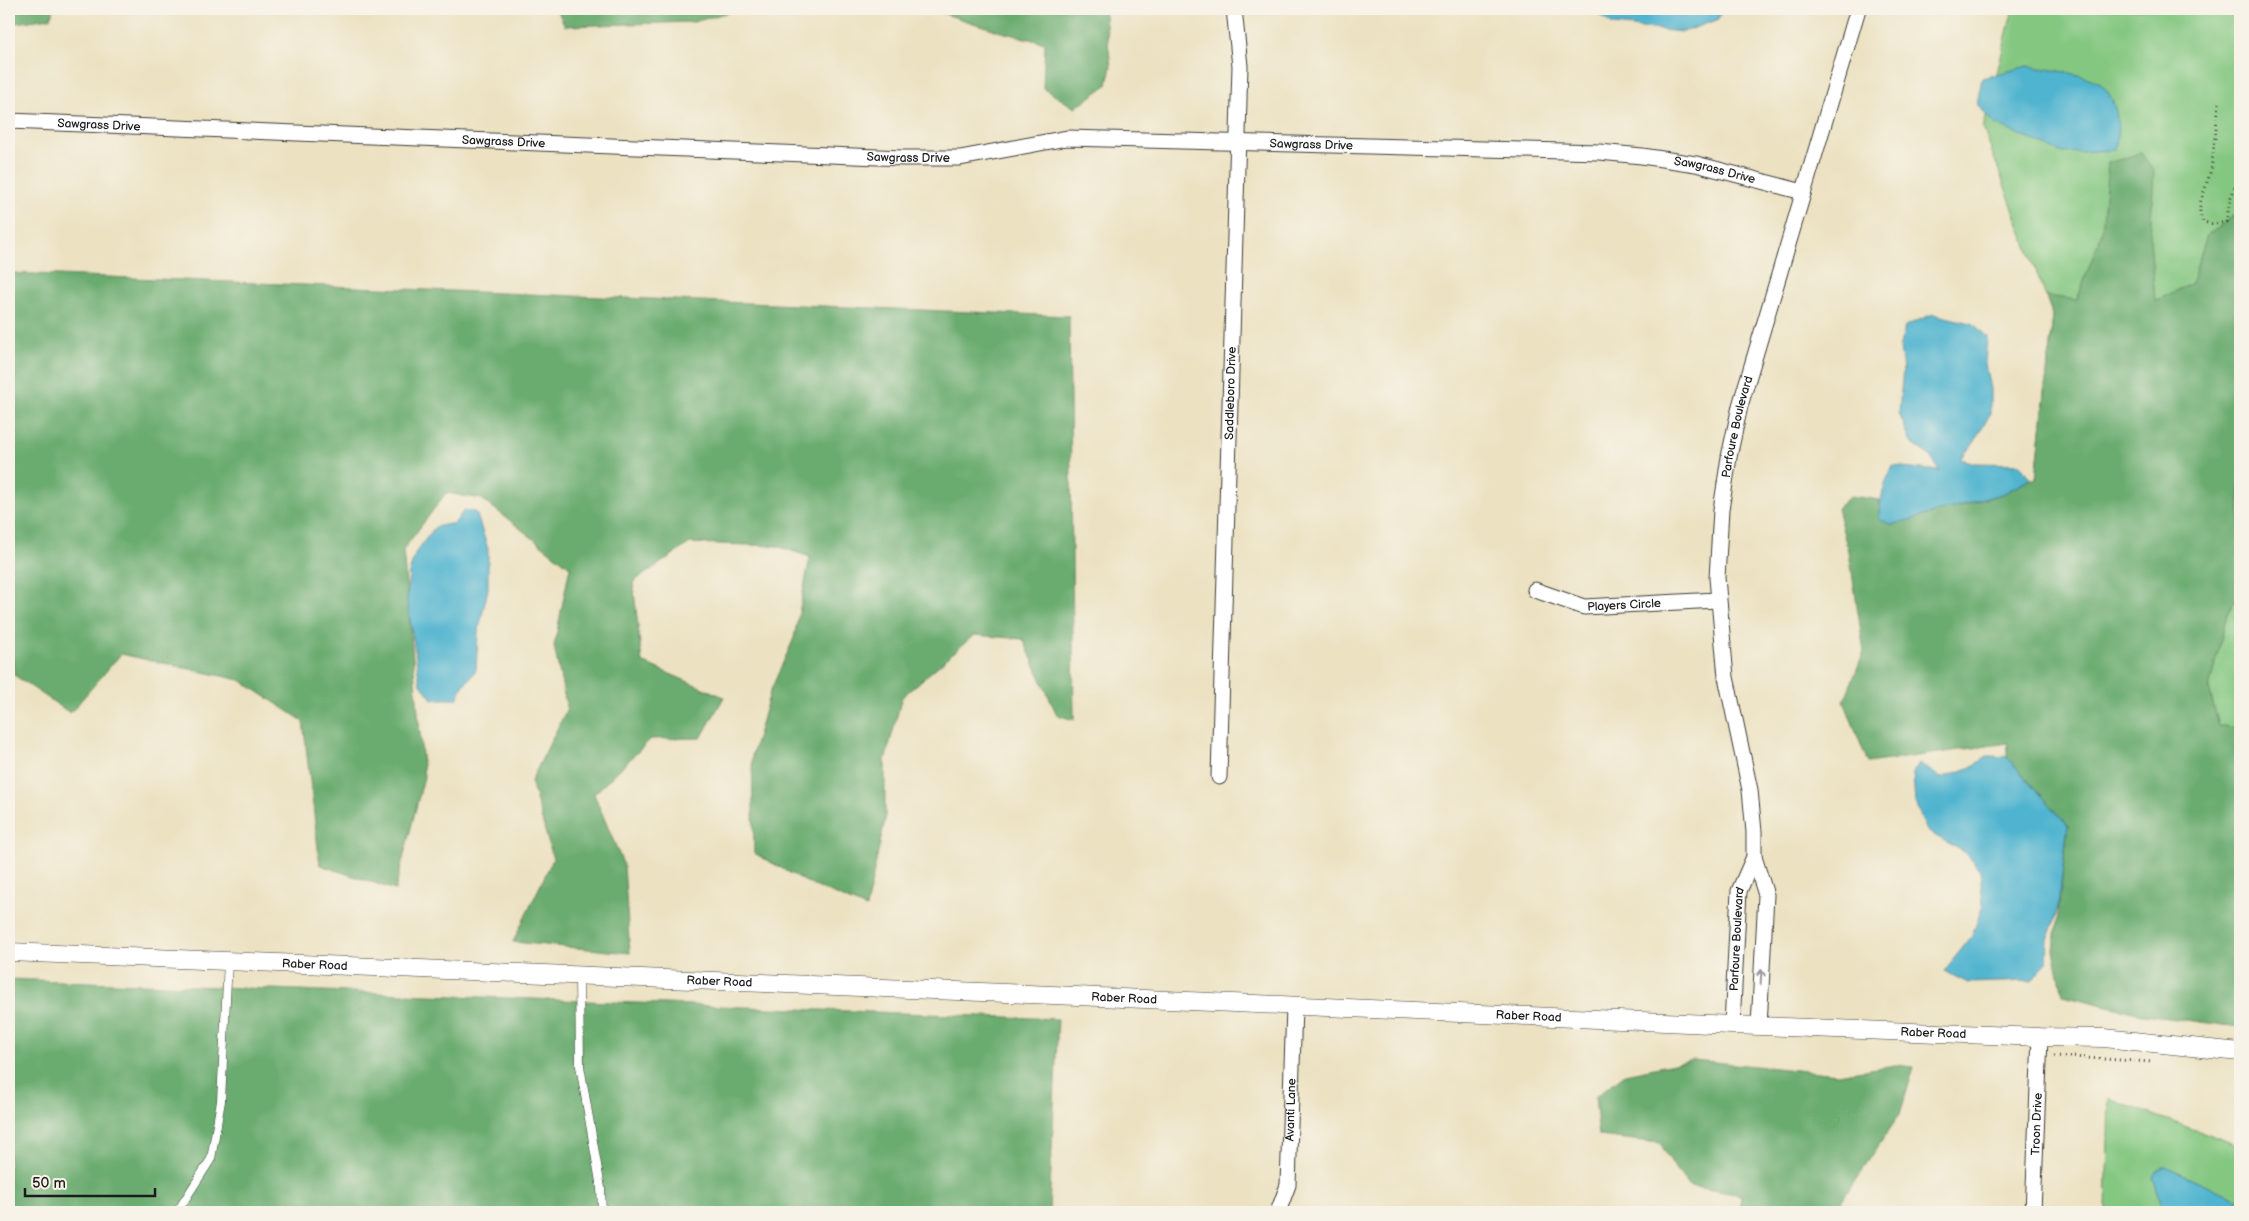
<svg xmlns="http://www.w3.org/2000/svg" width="2249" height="1221" font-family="'Balsamiq Sans',sans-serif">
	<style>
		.green { fill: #84c781; stroke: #50724e }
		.forest { fill: #6bac6f; stroke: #446446 }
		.water { fill: #50b4cf; stroke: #366876 }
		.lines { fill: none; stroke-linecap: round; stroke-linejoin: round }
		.service-casing { stroke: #3b3a35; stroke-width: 9 }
		.minor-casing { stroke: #3b3a35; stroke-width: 17 }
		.tertiary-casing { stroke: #3b3a35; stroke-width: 19 }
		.path { stroke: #3b3a35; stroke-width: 3; stroke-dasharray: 1 4; stroke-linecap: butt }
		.service { stroke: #fff; stroke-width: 8 }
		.minor { stroke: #fff; stroke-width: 15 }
		.tertiary { stroke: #fff; stroke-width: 18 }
		.oneway { stroke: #999 }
		.labels { text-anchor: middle; stroke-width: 4.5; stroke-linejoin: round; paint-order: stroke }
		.street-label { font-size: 12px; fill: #1c1c1c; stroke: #f7f3e8 }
	</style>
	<rect width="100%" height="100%" fill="#f7f3e8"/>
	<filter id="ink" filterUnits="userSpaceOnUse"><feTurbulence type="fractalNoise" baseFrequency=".02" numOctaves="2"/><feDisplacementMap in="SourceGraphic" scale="10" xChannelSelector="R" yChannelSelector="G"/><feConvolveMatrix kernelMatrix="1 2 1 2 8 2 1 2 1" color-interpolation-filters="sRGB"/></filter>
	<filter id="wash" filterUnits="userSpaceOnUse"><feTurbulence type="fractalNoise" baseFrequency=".0096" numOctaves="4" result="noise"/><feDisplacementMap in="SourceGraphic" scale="20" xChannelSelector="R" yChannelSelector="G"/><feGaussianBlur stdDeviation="1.12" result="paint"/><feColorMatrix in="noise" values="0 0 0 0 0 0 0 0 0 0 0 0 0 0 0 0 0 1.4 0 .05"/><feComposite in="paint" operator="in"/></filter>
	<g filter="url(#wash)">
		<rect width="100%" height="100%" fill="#ece2c2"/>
		<!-- green -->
		<path class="green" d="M 2013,9 L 2240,9 L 2240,977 L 2007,757 L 2053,316 L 1983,128 Z
			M 2109,1099 L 2240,1146 L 2240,1212 L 2106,1212 Z"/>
		<!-- forest -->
		<path class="forest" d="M 9,9 L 54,9 L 50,18 L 9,24 Z
			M 331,9 L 392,9 L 385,16 L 346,14 Z
			M 557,9 L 740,9 L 694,22 L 565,26 Z
			M 929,9 L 1104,9 L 1111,67 L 1107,85 L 1075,108 L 1043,88 L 1045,43 L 1005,33 Z
			M 2141,153 L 2154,171 L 2150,238 L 2155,301 L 2191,284 L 2207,235 L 2238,213 L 2240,217 L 2240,592 L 2227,614 L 2209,689 L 2219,726 L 2240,727 L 2240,1027 L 2145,1015 L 2063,995 L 2054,950 L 2068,825 L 2007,757 L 2008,743 L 1868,763 L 1844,701 L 1864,652 L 1850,559 L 1837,508 L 1851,496 L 1880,500 L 1879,518 L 1957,507 L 2005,493 L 2030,479 L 2036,479 L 2053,316 L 2046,296 L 2077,300 L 2102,232 L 2108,163 Z
			M 9,273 L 1069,316 L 1074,720 L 1057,715 L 1023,639 L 974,635 L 902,697 L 885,761 L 885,820 L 866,908 L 810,884 L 754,853 L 752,756 L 770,692 L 794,638 L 810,557 L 777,546 L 690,543 L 633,582 L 642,662 L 724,697 L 701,738 L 651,739 L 594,794 L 624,866 L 630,953 L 513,942 L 553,859 L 531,781 L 567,709 L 554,646 L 570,567 L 482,499 L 446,493 L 403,550 L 424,777 L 395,890 L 320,865 L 303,721 L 240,680 L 121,654 L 70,713 L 14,675 L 9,629 Z
			M 9,979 L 1058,1019 L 1049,1212 L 9,1212 Z
			M 1693,1060 L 1838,1074 L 1895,1065 L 1914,1067 L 1900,1114 L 1834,1212 L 1739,1212 L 1741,1195 L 1689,1186 L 1676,1170 L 1660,1143 L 1599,1136 L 1595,1097 L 1625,1074 Z"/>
		<!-- water -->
		<path class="water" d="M 1591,9 L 1724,9 L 1717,20 L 1682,32 L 1613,25 Z
			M 2028,66 C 2045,69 2090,74 2102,85 C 2119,102 2120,129 2115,150 L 2063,153 L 1994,124 L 1977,104 L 1982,78 Z
			M 1933,314 L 1974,324 L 1987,337 L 1985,364 L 1990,389 L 1990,414 L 1974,443 L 1960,459 L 1975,463 L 2020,464 L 2030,479 L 2005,493 L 1891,525 L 1879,518 C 1880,499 1884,483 1893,466 L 1940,471 L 1929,455 L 1911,443 L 1899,413 L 1903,369 L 1900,348 L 1905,326 Z
			M 464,510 L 476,512 L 488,549 L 488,589 L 478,633 L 476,670 L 463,686 L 457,699 L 432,699 L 420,683 L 407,600 L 409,572 L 416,552 L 435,527 L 455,523 Z
			M 1989,756 L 2007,757 L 2068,825 L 2058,907 L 2048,940 L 2047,961 L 2032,981 L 1968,983 L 1944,971 L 1972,936 L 1983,905 L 1980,870 L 1966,853 L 1927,831 L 1915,803 L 1913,773 L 1919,763 L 1941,778 L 1969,768 Z
			M 2165,1166 L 2240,1200 L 2240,1212 L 2163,1212 L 2153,1177 L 2157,1170 Z"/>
	</g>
	<g filter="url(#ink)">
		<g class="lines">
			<defs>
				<path id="service" d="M 579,976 L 580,1066 L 601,1188 L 602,1212
					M 177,1212 L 211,1159 L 221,1101 L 228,961"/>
				<g id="minor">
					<path id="s1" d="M 9,121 L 903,158 L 960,158 L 1067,138 L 1599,152 L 1642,156 L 1696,164 L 1803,192"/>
					<path id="s2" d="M 1535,590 L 1584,607 L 1717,600"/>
					<path id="s3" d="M 1219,777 L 1240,66 L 1234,9"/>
					<path id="s4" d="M 1732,1025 L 1739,891 L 1754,857"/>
					<path id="s5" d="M 1759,1026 L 1766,895 L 1754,857 L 1754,832 L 1750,790 L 1726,677 L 1717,578 L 1721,510 L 1729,457 L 1740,406 L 1858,9"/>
					<path id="s6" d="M 1278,1212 L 1288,1185 L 1294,1007"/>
					<path id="s7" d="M 2033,1212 L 2040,1037"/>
				</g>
				<g id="tertiary">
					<path id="s8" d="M 9,952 L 1077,996 L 1732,1025 L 2040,1037 L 2104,1038 L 2240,1052"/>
				</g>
			</defs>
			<!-- service casing -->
			<use href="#service" class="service-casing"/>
			<!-- minor casing -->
			<use href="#minor" class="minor-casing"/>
			<!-- tertiary casing -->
			<use href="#tertiary" class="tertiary-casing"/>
			<!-- path -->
			<path class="path" d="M 2219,103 L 2211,170 L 2200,204 L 2200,214 L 2203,222 L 2214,224 L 2226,222 L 2231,197 L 2240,176
				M 2054,1056 L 2152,1062"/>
			<!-- service -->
			<use href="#service" class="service"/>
			<!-- minor -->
			<use href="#minor" class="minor"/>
			<!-- tertiary -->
			<use href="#tertiary" class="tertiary"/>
		</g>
		<!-- one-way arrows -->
		<defs><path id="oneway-shaft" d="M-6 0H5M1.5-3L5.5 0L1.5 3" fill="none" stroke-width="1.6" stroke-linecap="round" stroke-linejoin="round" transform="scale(1.25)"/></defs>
		<use class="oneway" href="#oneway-shaft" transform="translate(1761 977) rotate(-87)"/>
	</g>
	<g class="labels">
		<!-- street labels -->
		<g class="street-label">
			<text dy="4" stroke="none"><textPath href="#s1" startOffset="90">Sawgrass Drive</textPath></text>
			<text dy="4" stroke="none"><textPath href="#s1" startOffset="495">Sawgrass Drive</textPath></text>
			<text dy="4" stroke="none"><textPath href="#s1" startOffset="1305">Sawgrass Drive</textPath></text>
			<text dy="4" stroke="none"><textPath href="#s1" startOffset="900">Sawgrass Drive</textPath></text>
			<text dy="4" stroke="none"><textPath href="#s1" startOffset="1710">Sawgrass Drive</textPath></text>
			<text dy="4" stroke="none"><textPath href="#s3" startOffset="384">Saddleboro Drive</textPath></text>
			<text dy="4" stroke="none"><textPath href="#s5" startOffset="606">Parfoure Boulevard</textPath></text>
			<text dy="4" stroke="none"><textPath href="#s2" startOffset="92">Players Circle</textPath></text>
			<text dy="4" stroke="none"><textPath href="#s4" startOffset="86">Parfoure Boulevard</textPath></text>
			<text dy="4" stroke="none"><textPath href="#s8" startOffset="306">Raber Road</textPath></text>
			<text dy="4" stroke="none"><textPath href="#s8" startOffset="711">Raber Road</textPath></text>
			<text dy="4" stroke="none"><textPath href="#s8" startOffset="1116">Raber Road</textPath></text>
			<text dy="4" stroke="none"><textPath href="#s8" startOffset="1521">Raber Road</textPath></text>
			<text dy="4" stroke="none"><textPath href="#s8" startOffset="1926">Raber Road</textPath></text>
			<text dy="4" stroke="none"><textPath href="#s6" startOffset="104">Avanti Lane</textPath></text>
			<text dy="4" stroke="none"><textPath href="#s7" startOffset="88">Troon Drive</textPath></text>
		</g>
	</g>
	<!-- margin -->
	<rect width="2249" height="1221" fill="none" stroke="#f7f3e8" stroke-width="30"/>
	<!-- scale -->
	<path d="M25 1188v8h130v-8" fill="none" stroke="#1c1c1c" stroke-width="2.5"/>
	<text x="32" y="1188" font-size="15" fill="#1c1c1c" stroke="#f7f3e8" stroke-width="4" paint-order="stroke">50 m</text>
</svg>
